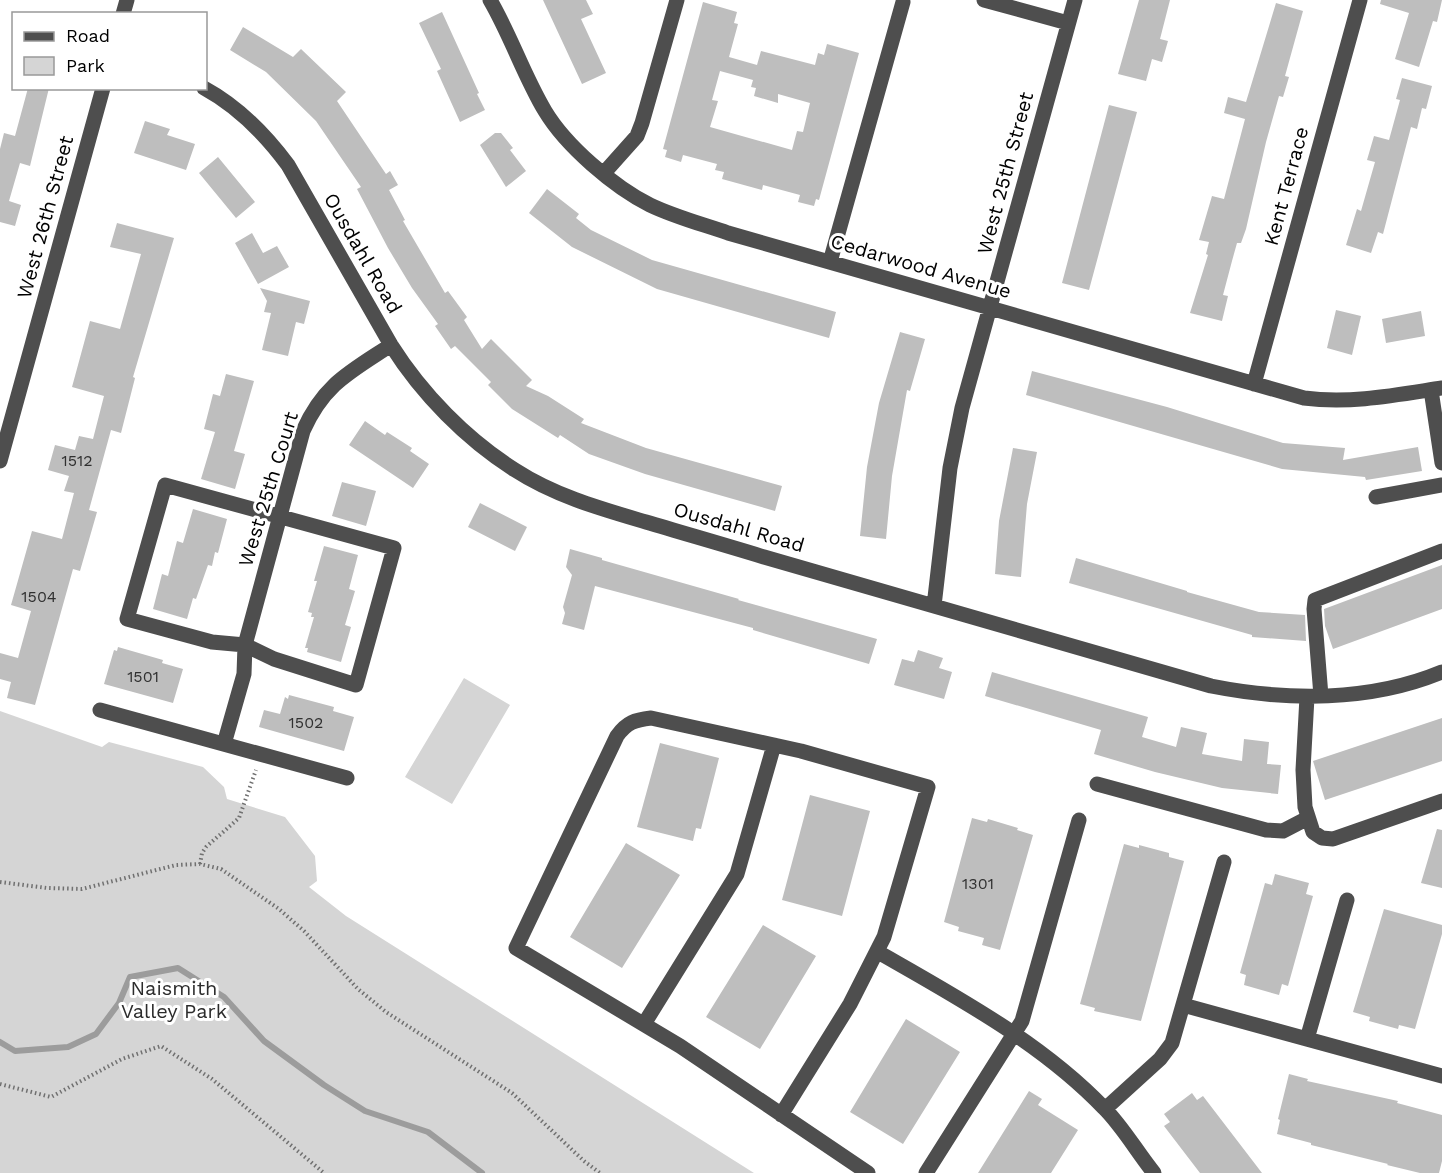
<svg xmlns="http://www.w3.org/2000/svg" width="1442" height="1173" font-family="'Work Sans',sans-serif">
	<style>
		.green { fill: #d5d5d5 }
		.lines { fill: none; stroke-linecap: round; stroke-linejoin: round }
		.stream { stroke: #9c9c9c; stroke-width: 6 }
		.building { fill: #bebebe; fill-rule: evenodd }
		.path { stroke: #707070; stroke-width: 4; stroke-dasharray: 1.5 3; stroke-linecap: butt }
		.minor { stroke: #4e4e4e; stroke-width: 15 }
		.labels { text-anchor: middle; stroke-width: 6; stroke-linejoin: round; paint-order: stroke }
		.number-label { font-size: 16px; fill: #303030 }
		.street-label { font-size: 20px; fill: #000; stroke: #fff }
		.park-label { font-size: 20px; fill: #2c2c2c; stroke: #fff }
	</style>
	<rect width="100%" height="100%" fill="#fff"/>
	<!-- green -->
	<path class="green" d="M 464,678 L 510,705 L 452,804 L 405,777 Z
		M 0,711 L 102,747 L 109,742 L 203,767 L 224,787 L 227,799 L 285,817 L 315,856 L 317,881 L 309,887 L 346,916 L 754,1173 L 0,1173 Z"/>
	<g class="lines">
		<!-- stream -->
		<path class="stream" d="M 0,1042 L 15,1051 L 68,1047 L 96,1034 L 119,1003 L 130,977 L 178,968 L 224,997 L 264,1041 L 324,1085 L 365,1111 L 428,1132 L 482,1173"/>
	</g>
	<!-- building -->
	<path class="building" d="M 543,0 L 586,0 L 593,14 L 581,19 L 606,73 L 582,84 Z
		M 1139,0 L 1170,0 L 1160,39 L 1168,41 L 1162,62 L 1152,59 L 1146,81 L 1118,74 Z
		M 1381,0 L 1442,0 L 1437,22 L 1433,21 L 1419,67 L 1395,59 L 1409,13 L 1380,4 Z
		M 703,2 L 737,12 L 734,23 L 738,24 L 729,57 L 757,65 L 761,51 L 815,65 L 818,53 L 824,55 L 827,44 L 859,53 L 819,200 L 816,199 L 814,206 L 798,202 L 800,195 L 763,185 L 762,190 L 722,179 L 724,172 L 715,170 L 717,164 L 683,155 L 681,162 L 665,157 L 667,150 L 663,149 ZM 720,71 L 753,80 L 751,87 L 756,88 L 754,96 L 778,103 L 778,94 L 810,103 L 803,132 L 797,131 L 792,150 L 710,127 L 718,101 L 712,100 Z
		M 1276,3 L 1303,11 L 1285,76 L 1289,77 L 1283,97 L 1279,96 L 1266,142 L 1246,229 L 1241,243 L 1237,243 L 1232,261 L 1223,295 L 1228,296 L 1222,321 L 1190,313 L 1208,255 L 1206,254 L 1209,242 L 1199,240 L 1212,196 L 1224,199 L 1245,119 L 1224,113 L 1228,97 L 1246,102 Z
		M 442,12 L 479,93 L 477,94 L 485,110 L 460,122 L 437,71 L 441,69 L 419,23 Z
		M 243,27 L 293,57 L 301,49 L 346,92 L 337,101 L 386,174 L 390,171 L 398,185 L 389,190 L 405,220 L 403,221 L 445,293 L 448,291 L 467,317 L 464,320 L 482,349 L 491,339 L 532,380 L 526,386 L 548,396 L 584,419 L 581,423 L 646,448 L 782,486 L 775,511 L 645,474 L 589,454 L 560,435 L 558,438 L 512,409 L 488,385 L 491,382 L 455,346 L 451,349 L 435,326 L 438,324 L 412,288 L 388,248 L 357,189 L 361,187 L 316,121 L 266,72 L 230,50 Z
		M 1402,78 L 1432,86 L 1426,109 L 1422,108 L 1417,129 L 1411,127 L 1383,234 L 1378,232 L 1371,253 L 1346,245 L 1357,209 L 1361,211 L 1375,162 L 1367,160 L 1374,136 L 1389,140 L 1400,100 L 1396,99 Z
		M 28,88 L 49,88 L 30,166 L 20,163 L 9,201 L 21,205 L 15,226 L 0,222 L 0,149 L 4,133 L 15,136 Z
		M 1109,105 L 1137,112 L 1089,290 L 1062,283 Z
		M 145,121 L 170,129 L 167,135 L 195,144 L 186,170 L 134,153 Z
		M 495,133 L 501,133 L 513,148 L 510,150 L 526,171 L 506,187 L 480,145 Z
		M 218,157 L 255,202 L 236,218 L 199,173 Z
		M 547,189 L 579,214 L 576,218 L 591,230 L 652,260 L 836,312 L 829,338 L 657,289 L 572,247 L 529,213 Z
		M 117,223 L 174,238 L 133,377 L 135,378 L 121,433 L 111,430 L 89,510 L 97,512 L 80,571 L 73,569 L 35,705 L 7,698 L 11,682 L 0,679 L 0,653 L 18,658 L 31,611 L 11,605 L 32,531 L 62,539 L 74,493 L 64,491 L 69,476 L 48,470 L 55,445 L 75,450 L 79,436 L 93,439 L 104,396 L 72,387 L 90,321 L 120,329 L 141,254 L 110,247 Z
		M 252,233 L 263,253 L 277,246 L 289,267 L 258,284 L 235,243 Z
		M 260,288 L 310,301 L 304,324 L 296,322 L 288,356 L 262,350 L 271,313 L 264,312 L 267,301 Z
		M 1336,310 L 1361,316 L 1352,355 L 1327,348 Z
		M 1421,311 L 1425,336 L 1386,343 L 1382,319 Z
		M 900,332 L 925,339 L 910,391 L 907,390 L 892,476 L 886,539 L 860,536 L 867,467 L 879,403 Z
		M 1032,371 L 1167,407 L 1283,443 L 1345,448 L 1343,460 L 1418,447 L 1422,471 L 1366,480 L 1365,477 L 1282,469 L 1026,395 Z
		M 226,374 L 254,381 L 234,451 L 245,454 L 235,489 L 201,479 L 215,432 L 204,429 L 213,394 L 220,396 Z
		M 365,421 L 385,435 L 387,432 L 412,448 L 410,451 L 429,464 L 413,488 L 349,445 Z
		M 1013,448 L 1037,452 L 1027,504 L 1021,577 L 995,574 L 999,521 Z
		M 342,482 L 376,491 L 366,526 L 332,516 Z
		M 480,503 L 527,527 L 515,551 L 468,527 Z
		M 193,509 L 227,519 L 218,553 L 215,552 L 212,566 L 208,565 L 196,599 L 193,598 L 187,619 L 153,609 L 162,574 L 168,576 L 177,541 L 183,543 Z
		M 324,546 L 358,555 L 349,589 L 355,591 L 345,625 L 351,627 L 341,662 L 307,652 L 308,648 L 305,648 L 314,617 L 311,617 L 312,613 L 308,612 L 317,581 L 314,581 Z
		M 570,549 L 602,558 L 602,560 L 739,599 L 738,600 L 877,639 L 869,664 L 753,630 L 753,628 L 595,586 L 584,630 L 562,624 L 565,613 L 563,607 L 572,575 L 566,567 Z
		M 1076,558 L 1187,591 L 1187,592 L 1259,612 L 1305,615 L 1306,641 L 1252,637 L 1252,635 L 1069,583 Z
		M 1442,565 L 1442,609 L 1333,649 L 1325,626 L 1324,609 Z
		M 118,647 L 163,660 L 162,663 L 183,669 L 173,703 L 104,684 L 114,650 L 117,651 Z
		M 918,650 L 943,658 L 939,668 L 952,672 L 944,699 L 894,685 L 902,659 L 914,662 Z
		M 992,672 L 1148,717 L 1142,737 L 1176,747 L 1181,727 L 1207,733 L 1202,754 L 1242,761 L 1244,739 L 1269,742 L 1267,764 L 1281,765 L 1278,794 L 1222,788 L 1155,772 L 1094,754 L 1101,730 L 985,696 Z
		M 289,695 L 334,707 L 333,711 L 354,717 L 344,751 L 259,727 L 264,710 L 280,714 L 285,697 L 288,699 Z
		M 1442,718 L 1442,761 L 1325,800 L 1313,761 Z
		M 660,743 L 719,758 L 701,829 L 696,828 L 693,841 L 637,827 Z
		M 810,795 L 870,811 L 842,916 L 782,900 Z
		M 972,818 L 987,822 L 988,819 L 1018,828 L 1017,830 L 1033,835 L 1000,950 L 982,945 L 984,938 L 958,931 L 959,927 L 944,922 Z
		M 1437,829 L 1442,830 L 1442,888 L 1421,883 Z
		M 626,843 L 680,875 L 622,968 L 570,937 Z
		M 1124,844 L 1139,848 L 1139,845 L 1169,853 L 1169,857 L 1184,861 L 1141,1021 L 1094,1011 L 1095,1008 L 1080,1004 Z
		M 1275,874 L 1309,883 L 1306,894 L 1313,896 L 1288,986 L 1282,984 L 1279,995 L 1244,985 L 1246,975 L 1240,973 L 1265,883 L 1272,885 Z
		M 1384,909 L 1442,925 L 1442,934 L 1415,1029 L 1399,1025 L 1398,1029 L 1369,1021 L 1370,1017 L 1353,1012 Z
		M 763,925 L 816,956 L 760,1049 L 706,1017 Z
		M 906,1019 L 960,1052 L 903,1144 L 850,1112 Z
		M 1289,1074 L 1308,1079 L 1307,1081 L 1398,1101 L 1397,1103 L 1442,1115 L 1442,1161 L 1439,1173 L 1420,1173 L 1387,1165 L 1388,1164 L 1311,1145 L 1311,1143 L 1277,1134 L 1280,1120 L 1278,1119 Z
		M 1029,1091 L 1042,1099 L 1038,1105 L 1078,1130 L 1051,1173 L 978,1173 Z
		M 1192,1093 L 1197,1100 L 1203,1096 L 1262,1173 L 1200,1173 L 1164,1126 L 1170,1122 L 1164,1114 Z"/>
	<g class="lines">
		<!-- path -->
		<path class="path" d="M 200,864 L 202,853 L 206,847 L 239,818 L 256,770
			M 0,882 L 47,888 L 82,889 L 176,865 L 200,864 L 221,869 L 279,909 L 304,931 L 358,989 L 386,1012 L 512,1093 L 584,1161 L 600,1173
			M 0,1084 L 51,1097 L 122,1059 L 161,1046 L 212,1079 L 324,1173"/>
		<!-- minor -->
		<path class="minor" d="M 490,0 C 511,36 524,76 545,111 C 566,146 614,187 650,205 C 675,217 702,224 728,233 L 1304,398 C 1351,404 1396,395 1442,388
			M 984,0 L 1068,23
			M 123,14 L 127,0
			M 204,88 C 239,107 265,134 288,165 L 391,345 C 422,394 466,439 515,470 C 555,496 602,509 646,522 C 686,534 725,545 764,557 C 913,600 1062,643 1211,686 C 1287,701 1370,702 1442,672
			M 604,173 L 637,136 L 642,123 L 677,0
			M 830,262 L 903,2
			M 1254,384 L 1360,0
			M 1431,390 L 1442,463
			M 0,461 L 103,88
			M 165,485 L 394,548 L 356,685 L 274,659 L 245,645 L 212,642 L 127,619 Z
			M 1376,497 L 1442,485
			M 934,606 L 950,468 L 962,408 L 1075,0
			M 1321,696 L 1314,609 L 1315,600 L 1442,551
			M 1307,697 L 1303,770 L 1305,807 L 1313,832 L 1322,838 L 1333,839 L 1442,801
			M 100,710 L 347,778
			M 224,744 L 244,674 L 245,645 L 303,431 C 324,384 350,372 391,345
			M 1097,784 L 1266,830 L 1283,831 L 1308,818
			M 878,952 C 955,996 1042,1043 1104,1108 C 1123,1127 1137,1152 1154,1173
			M 1183,1005 L 1442,1076
			M 644,1024 L 737,874 L 774,745
			M 1307,1039 L 1347,900
			M 1105,1109 L 1160,1059 L 1172,1043 L 1224,862
			M 781,1115 L 850,1004 L 884,937 L 928,787 L 801,751 L 651,718 C 635,720 627,722 617,736 L 516,948 L 680,1046 L 868,1173
			M 926,1173 L 1022,1021 L 1079,820"/>
	</g>
	<g class="labels">
		<!-- number labels -->
		<g class="number-label">
			<text x="77" y="466">1512</text>
			<text x="39" y="602">1504</text>
			<text x="143" y="682">1501</text>
			<text x="306" y="728">1502</text>
			<text x="978" y="889">1301</text>
		</g>
		<!-- street labels -->
		<g class="street-label">
			<text transform="translate(1005 173) rotate(-75)" y="7">West 25th Street</text>
			<text transform="translate(1286 186) rotate(-75)" y="7">Kent Terrace</text>
			<text transform="translate(45 217) rotate(-75)" y="7">West 26th Street</text>
			<text transform="translate(363 253) rotate(60)" y="7">Ousdahl Road</text>
			<text transform="translate(921 266) rotate(16)" y="7">Cedarwood Avenue</text>
			<text transform="translate(268 489) rotate(-73)" y="7">West 25th Court</text>
			<text transform="translate(739 527) rotate(16)" y="7">Ousdahl Road</text>
		</g>
		<!-- park labels -->
		<g class="park-label">
			<text x="174" y="995">Naismith<tspan x="174" dy="23">Valley Park</tspan></text>
		</g>
	</g>
	<!-- legend -->
	<rect x="12" y="12" width="195" height="78" fill="#ffffff" stroke="#999999" stroke-width="1.5"/>
	<rect x="24" y="32" width="30" height="9" fill="#4e4e4e" stroke="#999999" stroke-width="1.5"/>
	<text x="66" y="42" font-size="18" fill="#000000">Road</text>
	<rect x="24" y="57" width="30" height="18" fill="#d5d5d5" stroke="#999999" stroke-width="1.5"/>
	<text x="66" y="72" font-size="18" fill="#000000">Park</text>
</svg>
